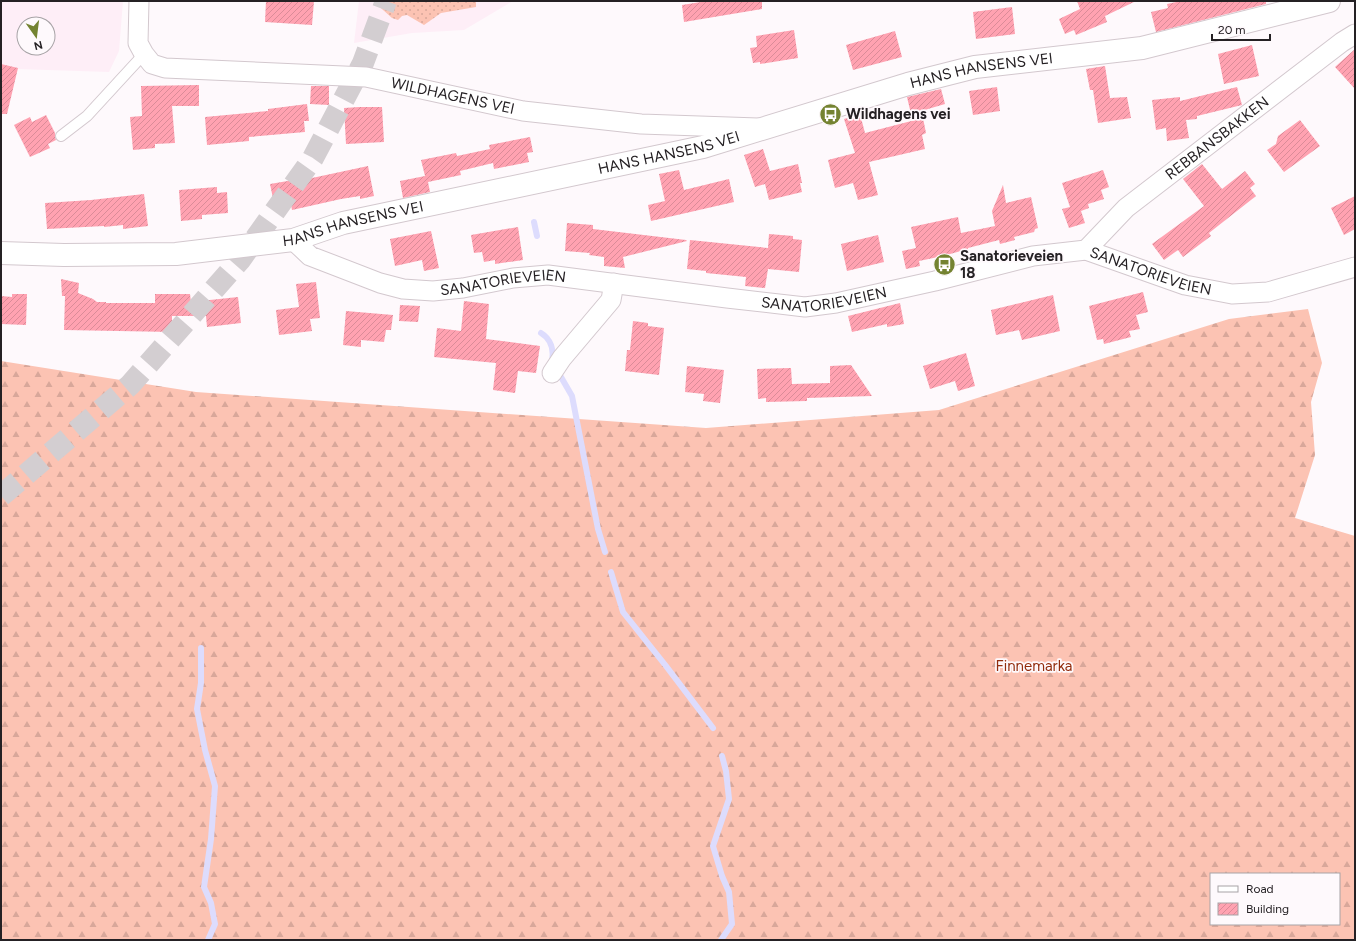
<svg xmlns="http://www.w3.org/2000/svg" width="1356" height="941" font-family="Figtree,sans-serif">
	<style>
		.built { fill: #feeef7; fill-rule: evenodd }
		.grass { fill: url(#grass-dots) }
		.forest { fill: url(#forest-firs); fill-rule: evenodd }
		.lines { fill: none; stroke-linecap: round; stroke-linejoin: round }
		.stream { stroke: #dddcfd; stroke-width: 6 }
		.building { fill: url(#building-hatch) }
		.primary-tunnel { stroke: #d3ced1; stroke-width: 22; stroke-dasharray: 22 11; stroke-linecap: butt }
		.service-casing { stroke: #d3c8ce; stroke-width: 12 }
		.minor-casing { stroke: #d3c8ce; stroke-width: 21 }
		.secondary-casing { stroke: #d3c8ce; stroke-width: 24 }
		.service { stroke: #fff; stroke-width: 10 }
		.minor { stroke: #fff; stroke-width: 19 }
		.secondary { stroke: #fff; stroke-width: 22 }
		.labels { text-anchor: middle; stroke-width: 3.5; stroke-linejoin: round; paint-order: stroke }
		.street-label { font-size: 15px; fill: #252124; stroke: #fef9fc }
		.poi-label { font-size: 15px; font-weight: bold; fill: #252124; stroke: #fef9fc; text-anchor: start }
		.park-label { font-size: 15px; fill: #922d0d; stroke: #fef9fc }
	</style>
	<defs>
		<pattern id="grass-dots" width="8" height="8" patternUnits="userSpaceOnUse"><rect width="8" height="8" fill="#fcc3b3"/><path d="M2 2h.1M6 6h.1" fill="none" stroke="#d8a79a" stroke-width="1.8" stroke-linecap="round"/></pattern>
		<pattern id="forest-firs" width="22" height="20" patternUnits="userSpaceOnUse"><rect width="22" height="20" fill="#fcc3b3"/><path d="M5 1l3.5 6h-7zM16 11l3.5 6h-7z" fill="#d8a79a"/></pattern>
		<pattern id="building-hatch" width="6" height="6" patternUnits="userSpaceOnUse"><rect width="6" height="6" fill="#ffa2b1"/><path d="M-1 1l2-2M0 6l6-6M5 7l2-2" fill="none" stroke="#da8b98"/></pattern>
	</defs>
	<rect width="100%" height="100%" fill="#fef9fc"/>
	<!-- built -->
	<path class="built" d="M 1,1 L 123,1 L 119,51 L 109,72 L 17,69 L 1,92 ZM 24,24 L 48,24 L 48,48 L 24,48 Z
		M 359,1 L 513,1 L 464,30 L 412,33 L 354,43 Z"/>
	<!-- grass -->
	<path class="grass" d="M 373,1 L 476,1 L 476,7 L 441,13 L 424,25 L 407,15 L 402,16 L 398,20 L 392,18 Z"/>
	<!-- forest -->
	<path class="forest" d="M 1308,309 L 1322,363 L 1311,402 L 1315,455 L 1295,518 L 1355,536 L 1355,940 L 1,940 L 1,361 L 196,392 L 706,428 L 939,410 L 1229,319 ZM 1211,874 L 1339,874 L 1339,924 L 1211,924 Z"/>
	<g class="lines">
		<!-- stream -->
		<path class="stream" d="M 534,222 L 537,236
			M 541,333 C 551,339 554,350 552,361
			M 561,377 L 572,396 L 598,529 L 605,552
			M 611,572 L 623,612 L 666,666 L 713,728
			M 201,648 L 201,683 L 197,709 L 205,750 L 215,786 L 211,839 L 204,887 L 211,903 L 215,924 L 208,940
			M 721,940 L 732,924 L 729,892 L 722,876 L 713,846 L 729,799 L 726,771 L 722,756"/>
	</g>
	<!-- building -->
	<path class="building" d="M 266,1 L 314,1 L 312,25 L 265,22 Z
		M 707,1 L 762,1 L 762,9 L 684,22 L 682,5 Z
		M 1077,1 L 1136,1 L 1105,16 L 1107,22 L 1076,35 L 1074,30 L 1065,34 L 1059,19 L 1080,9 Z
		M 1181,1 L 1266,1 L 1266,4 L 1156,32 L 1151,12 L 1168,8 L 1167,4 Z
		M 1012,7 L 1015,34 L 976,39 L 973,12 Z
		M 794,30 L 798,58 L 760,64 L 760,62 L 753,63 L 750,48 L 757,47 L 756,36 Z
		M 895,31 L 902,57 L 853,70 L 846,45 Z
		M 1252,45 L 1259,76 L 1224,84 L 1218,54 Z
		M 1355,49 L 1355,89 L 1335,67 Z
		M 1,64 L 18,68 L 7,114 L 1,114 Z
		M 1105,66 L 1110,98 L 1127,97 L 1131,118 L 1098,123 L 1093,90 L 1090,90 L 1086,69 Z
		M 199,85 L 199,106 L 172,106 L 175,143 L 155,144 L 155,148 L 133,150 L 130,117 L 142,116 L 141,86 Z
		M 311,86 L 329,86 L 329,105 L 310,104 Z
		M 997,87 L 1000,111 L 973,115 L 969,91 Z
		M 1237,87 L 1242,105 L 1197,116 L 1197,119 L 1186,120 L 1189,138 L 1167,141 L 1166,128 L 1156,130 L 1152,100 L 1180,97 L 1180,101 Z
		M 941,89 L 945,104 L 911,114 L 907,97 Z
		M 307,104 L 309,121 L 304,121 L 305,132 L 249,137 L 249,141 L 207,145 L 205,117 L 268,111 L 268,109 Z
		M 359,107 L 382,107 L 384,142 L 346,144 L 344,108 Z
		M 860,114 L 865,133 L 923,118 L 926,133 L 922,135 L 925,149 L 869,162 L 878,195 L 858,200 L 853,183 L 835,188 L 828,160 L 855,153 L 844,119 Z
		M 46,115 L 55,133 L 55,137 L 56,140 L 48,144 L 50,148 L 30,157 L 14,125 L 30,117 L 32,122 Z
		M 1300,120 L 1320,146 L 1284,172 L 1267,150 L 1276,144 L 1278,136 Z
		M 530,137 L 533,152 L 527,153 L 529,162 L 494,169 L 493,163 L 460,171 L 461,175 L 428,182 L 430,192 L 403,198 L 400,181 L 425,176 L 421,160 L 456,153 L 457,156 L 490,149 L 489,145 Z
		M 763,149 L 770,171 L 798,164 L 802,183 L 800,183 L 802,192 L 769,200 L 765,184 L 755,187 L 744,155 Z
		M 1202,164 L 1222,189 L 1245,171 L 1255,184 L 1250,188 L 1256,196 L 1209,233 L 1211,236 L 1183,257 L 1178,250 L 1164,260 L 1152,244 L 1204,206 L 1183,179 Z
		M 368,166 L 374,196 L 360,199 L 360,196 L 341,199 L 292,210 L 291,205 L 275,208 L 270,184 L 311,177 L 312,178 Z
		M 679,170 L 684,190 L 729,179 L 734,202 L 651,221 L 648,205 L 665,201 L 659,174 Z
		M 1103,170 L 1109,187 L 1101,190 L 1104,199 L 1088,204 L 1089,208 L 1081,211 L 1085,223 L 1069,228 L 1062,209 L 1070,207 L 1062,183 Z
		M 1003,185 L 1006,203 L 1031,197 L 1038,228 L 1035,229 L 1034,232 L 1014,237 L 1015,240 L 1000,244 L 999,240 L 968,248 L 968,249 L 943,256 L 919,261 L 920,266 L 906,269 L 902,251 L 916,248 L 911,227 L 958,217 L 961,233 L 995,226 L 992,211 Z
		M 217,187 L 217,193 L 227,192 L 228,213 L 202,215 L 202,219 L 181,221 L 179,190 Z
		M 144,194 L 148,226 L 123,229 L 123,225 L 104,227 L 104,226 L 47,229 L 45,203 L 91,200 Z
		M 1355,196 L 1355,229 L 1344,235 L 1331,208 Z
		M 567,223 L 593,225 L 593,229 L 686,240 L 687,241 L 623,257 L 625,268 L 604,266 L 604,257 L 589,255 L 590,253 L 565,251 Z
		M 518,227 L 523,260 L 495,264 L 495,260 L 484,262 L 482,252 L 474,253 L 471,235 Z
		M 431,231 L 439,268 L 424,271 L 422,260 L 395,266 L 390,239 Z
		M 769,234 L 793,236 L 793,239 L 802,240 L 799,272 L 768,269 L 765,288 L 745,286 L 746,277 L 706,273 L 706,271 L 687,269 L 690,240 L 768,248 Z
		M 878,235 L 884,262 L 847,271 L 841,244 Z
		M 61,279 L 79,283 L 78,293 L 93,299 L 97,302 L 106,302 L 106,303 L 155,303 L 155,294 L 190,294 L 191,302 L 238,297 L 241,323 L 207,327 L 206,316 L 172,316 L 172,332 L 64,330 L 65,296 L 62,296 Z
		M 316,282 L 320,318 L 310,319 L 312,331 L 279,335 L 276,310 L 299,307 L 296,284 Z
		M 1143,292 L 1148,312 L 1136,315 L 1140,329 L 1129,331 L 1131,337 L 1104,344 L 1103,339 L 1097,340 L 1089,306 Z
		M 12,294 L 27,294 L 26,325 L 1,324 L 1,296 L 12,297 Z
		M 1053,295 L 1060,331 L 1022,340 L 1019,330 L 996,335 L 991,310 Z
		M 464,301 L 489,304 L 486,339 L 540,346 L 536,373 L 518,371 L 515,393 L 493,390 L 496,363 L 434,357 L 437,328 L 461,331 Z
		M 900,303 L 904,324 L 887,327 L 887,324 L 852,332 L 848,316 Z
		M 400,305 L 420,306 L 418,322 L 399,321 Z
		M 346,311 L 393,315 L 391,330 L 386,330 L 384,342 L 361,340 L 361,347 L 343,345 Z
		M 633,321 L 648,323 L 648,326 L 664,328 L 659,375 L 625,371 L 627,350 L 630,350 Z
		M 966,353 L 975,386 L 958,391 L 955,381 L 930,389 L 923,366 Z
		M 851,365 L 872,396 L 807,398 L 807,401 L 766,402 L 766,398 L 758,399 L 757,369 L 791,368 L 792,384 L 830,383 L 830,366 Z
		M 687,366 L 724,370 L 720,403 L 703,401 L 704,394 L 685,392 Z"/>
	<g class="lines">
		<!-- primary-tunnel -->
		<path class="primary-tunnel" d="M 1,496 L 130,385 L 240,260 L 313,158 L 363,63 L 386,1"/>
		<defs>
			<path id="service" d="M 61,136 L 87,116 L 144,54"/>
			<g id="minor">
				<path id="s1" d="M 139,1 L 138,43 L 144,54 L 152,64 L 165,68 L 366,77 L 523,111 L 641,124 L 758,128"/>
				<path id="s2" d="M 293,240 L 310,256 L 380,283 L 403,289 L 433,291 L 463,288 L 513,278 L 548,275 L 727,298 L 805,307 L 836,303 L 935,281 L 1033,256 L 1086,250 L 1185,285 L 1232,294 L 1268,292 L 1355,267"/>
				<path id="s3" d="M 1086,250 L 1126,208 L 1342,42 L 1355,34"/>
				<path d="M 552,373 L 562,358 L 611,300 L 614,283"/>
			</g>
			<g id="secondary">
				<path id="s4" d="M 1,253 L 64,255 L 176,254 L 293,240 L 343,223 L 703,147 L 908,84 L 975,67 L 1142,48 L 1329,1"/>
			</g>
		</defs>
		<!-- service casing -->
		<use href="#service" class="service-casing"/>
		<!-- minor casing -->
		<use href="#minor" class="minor-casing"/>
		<!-- secondary casing -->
		<use href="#secondary" class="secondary-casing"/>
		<!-- service -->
		<use href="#service" class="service"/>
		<!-- minor -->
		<use href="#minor" class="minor"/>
		<!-- secondary -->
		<use href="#secondary" class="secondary"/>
	</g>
	<!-- icons -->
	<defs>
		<symbol id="bus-disc" viewBox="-11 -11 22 22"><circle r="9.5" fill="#748331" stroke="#fef9fc"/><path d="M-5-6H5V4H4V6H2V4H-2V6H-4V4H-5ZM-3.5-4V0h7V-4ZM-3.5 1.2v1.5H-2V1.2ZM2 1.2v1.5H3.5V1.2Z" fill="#fff"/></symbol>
	</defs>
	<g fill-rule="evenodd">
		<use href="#bus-disc" x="818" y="102" width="25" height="25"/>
		<use href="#bus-disc" x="932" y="252" width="25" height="25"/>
	</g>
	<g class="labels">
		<!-- street labels -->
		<g class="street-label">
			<text dy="5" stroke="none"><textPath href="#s4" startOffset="1003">HANS HANSENS VEI</textPath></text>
			<text dy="5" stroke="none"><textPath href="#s1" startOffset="371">WILDHAGENS VEI</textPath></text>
			<text dy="5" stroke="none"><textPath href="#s3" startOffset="173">REBBANSBAKKEN</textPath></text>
			<text dy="5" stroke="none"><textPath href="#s4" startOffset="679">HANS HANSENS VEI</textPath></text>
			<text dy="5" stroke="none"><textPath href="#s4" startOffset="355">HANS HANSENS VEI</textPath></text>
			<text dy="5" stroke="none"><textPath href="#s2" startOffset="883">SANATORIEVEIEN</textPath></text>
			<text dy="5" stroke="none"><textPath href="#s2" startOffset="223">SANATORIEVEIEN</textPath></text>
			<text dy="5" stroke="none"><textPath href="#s2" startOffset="547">SANATORIEVEIEN</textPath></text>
		</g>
		<!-- poi labels -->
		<g class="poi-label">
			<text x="846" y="119">Wildhagens vei</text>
			<text x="960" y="261">Sanatorieveien<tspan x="960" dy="17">18</tspan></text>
		</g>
		<!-- park labels -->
		<g class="park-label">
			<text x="1034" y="671">Finnemarka</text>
		</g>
	</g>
	<!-- border -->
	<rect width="1356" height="941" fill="none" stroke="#252124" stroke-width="4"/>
	<!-- legend -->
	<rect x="1210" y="873" width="130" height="52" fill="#fef9fc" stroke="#a7a3a6"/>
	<rect x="1218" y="886" width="20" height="6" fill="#ffffff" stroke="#a7a3a6"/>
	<text x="1246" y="893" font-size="12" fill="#252124">Road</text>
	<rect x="1218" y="903" width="20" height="12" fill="url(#building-hatch)" stroke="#a7a3a6"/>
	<text x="1246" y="913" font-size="12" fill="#252124">Building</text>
	<!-- north arrow -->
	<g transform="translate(36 36) rotate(166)"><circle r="19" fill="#fef9fc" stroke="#a7a3a6"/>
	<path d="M0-3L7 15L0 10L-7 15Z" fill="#748331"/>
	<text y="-6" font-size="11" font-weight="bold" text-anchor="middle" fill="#252124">N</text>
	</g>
	<!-- scale -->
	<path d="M1212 34v6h58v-6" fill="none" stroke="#252124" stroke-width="2"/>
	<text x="1218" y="34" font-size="12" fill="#252124" stroke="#fef9fc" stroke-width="3" paint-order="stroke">20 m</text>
</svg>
